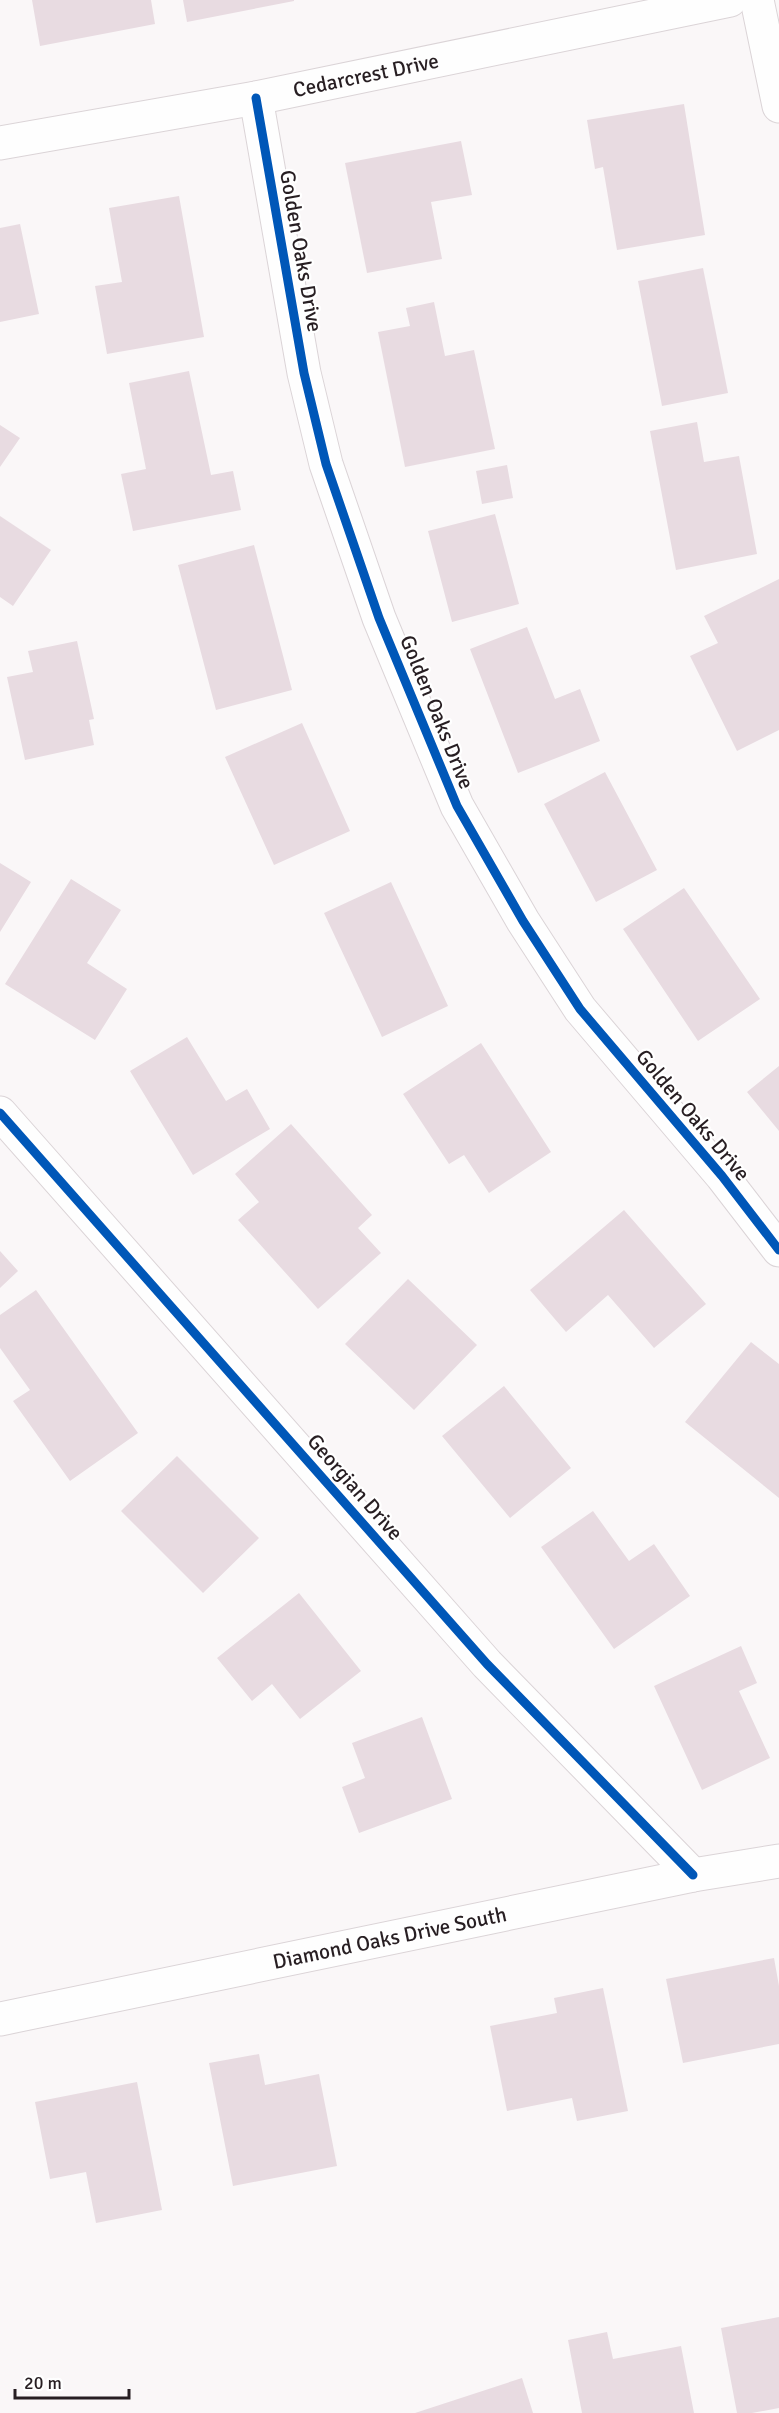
<svg xmlns="http://www.w3.org/2000/svg" width="779" height="2413" font-family="Signika,sans-serif">
	<style>
		.building { fill: #e8dbe1 }
		.lines { fill: none; stroke-linecap: round; stroke-linejoin: round }
		.minor-casing { stroke: #dbd4d7; stroke-width: 35 }
		.minor { stroke: #fefefe; stroke-width: 33 }
		.cycleway-casing { stroke: #fff; stroke-width: 13 }
		.cycleway { stroke: #0057b8; stroke-width: 9 }
		.labels { text-anchor: middle; stroke-width: 4.5; stroke-linejoin: round; paint-order: stroke }
		.street-label { font-size: 21px; fill: #271e22; stroke: #fff }
	</style>
	<rect width="100%" height="100%" fill="#faf7f8"/>
	<!-- building -->
	<path class="building" d="M 32,0 L 151,0 L 155,24 L 40,46 Z
		M 183,0 L 294,0 L 294,1 L 187,22 Z
		M 684,104 L 705,235 L 617,250 L 603,167 L 595,169 L 587,120 Z
		M 461,141 L 472,195 L 431,202 L 442,259 L 367,273 L 345,163 Z
		M 179,196 L 204,337 L 107,354 L 95,286 L 122,282 L 109,208 Z
		M 20,224 L 39,314 L 0,322 L 0,228 Z
		M 703,268 L 728,393 L 662,406 L 638,281 Z
		M 434,302 L 445,356 L 474,350 L 495,449 L 405,467 L 378,332 L 410,326 L 406,308 Z
		M 189,371 L 211,475 L 233,471 L 241,510 L 133,531 L 121,474 L 146,469 L 129,383 Z
		M 697,422 L 704,462 L 739,456 L 757,554 L 676,570 L 650,431 Z
		M 0,425 L 20,438 L 0,467 Z
		M 507,465 L 513,498 L 482,504 L 476,471 Z
		M 495,514 L 519,604 L 452,622 L 428,531 Z
		M 0,516 L 51,550 L 13,606 L 0,597 Z
		M 254,545 L 292,690 L 216,710 L 178,565 Z
		M 779,579 L 779,730 L 737,751 L 690,656 L 718,643 L 704,616 Z
		M 527,627 L 555,699 L 580,689 L 600,741 L 518,773 L 470,649 Z
		M 77,641 L 94,719 L 89,720 L 94,745 L 25,760 L 7,677 L 33,672 L 28,651 Z
		M 302,723 L 350,831 L 274,865 L 225,757 Z
		M 605,772 L 657,870 L 596,902 L 544,804 Z
		M 0,863 L 31,882 L 0,932 Z
		M 71,879 L 121,910 L 87,963 L 127,989 L 95,1040 L 5,984 Z
		M 391,882 L 448,1006 L 382,1037 L 324,913 Z
		M 684,888 L 760,999 L 698,1041 L 623,929 Z
		M 187,1037 L 226,1101 L 247,1089 L 270,1129 L 193,1175 L 130,1071 Z
		M 481,1043 L 551,1152 L 489,1193 L 464,1155 L 449,1164 L 403,1094 Z
		M 779,1066 L 779,1131 L 747,1092 Z
		M 291,1124 L 372,1215 L 358,1228 L 381,1253 L 318,1309 L 238,1220 L 259,1202 L 235,1174 Z
		M 624,1210 L 706,1304 L 654,1348 L 608,1295 L 566,1332 L 530,1290 Z
		M 0,1251 L 18,1271 L 0,1288 Z
		M 408,1279 L 477,1345 L 414,1410 L 345,1344 Z
		M 36,1290 L 138,1433 L 70,1481 L 13,1401 L 30,1390 L 0,1348 L 0,1315 Z
		M 751,1342 L 779,1364 L 779,1498 L 685,1422 Z
		M 504,1386 L 571,1468 L 510,1518 L 442,1436 Z
		M 177,1456 L 259,1538 L 203,1593 L 121,1511 Z
		M 593,1511 L 629,1561 L 654,1544 L 690,1596 L 614,1649 L 541,1547 Z
		M 299,1593 L 361,1671 L 300,1719 L 272,1684 L 252,1701 L 217,1658 Z
		M 741,1646 L 757,1683 L 739,1691 L 770,1758 L 702,1790 L 654,1686 Z
		M 422,1717 L 452,1799 L 359,1833 L 342,1787 L 365,1778 L 352,1743 Z
		M 774,1958 L 779,1986 L 779,2044 L 683,2063 L 666,1979 Z
		M 603,1988 L 628,2111 L 577,2121 L 572,2098 L 507,2111 L 490,2026 L 557,2013 L 554,1998 Z
		M 259,2054 L 265,2085 L 319,2074 L 337,2166 L 233,2186 L 209,2063 Z
		M 137,2082 L 162,2210 L 96,2223 L 86,2172 L 50,2179 L 35,2102 Z
		M 779,2317 L 779,2408 L 752,2413 L 737,2413 L 721,2328 Z
		M 607,2332 L 613,2359 L 681,2346 L 694,2413 L 582,2413 L 568,2340 Z
		M 522,2378 L 533,2413 L 415,2413 Z"/>
	<g class="lines">
		<defs>
			<g id="minor">
				<path d="M 757,0 L 779,106"/>
				<path d="M 256,98 L 304,373 L 326,464 L 379,618 L 457,806 L 523,921 L 580,1009 L 722,1176 L 779,1250"/>
				<path id="s1" d="M 0,143 L 256,98 L 730,0"/>
				<path d="M 0,1113 L 487,1664 L 693,1875"/>
				<path id="s2" d="M 0,2019 L 693,1875 L 779,1861"/>
			</g>
		</defs>
		<!-- minor casing -->
		<use href="#minor" class="minor-casing"/>
		<!-- minor -->
		<use href="#minor" class="minor"/>
		<defs>
			<path id="cycleway" d="M 256,98 L 304,373 L 326,464 L 379,618 L 457,806 L 523,921 L 580,1009 L 722,1176 L 779,1250
				M 0,1113 L 487,1664 L 693,1875"/>
		</defs>
		<!-- cycleway casing -->
		<use href="#cycleway" class="cycleway-casing"/>
		<!-- cycleway -->
		<use href="#cycleway" class="cycleway"/>
	</g>
	<g class="labels">
		<!-- street labels -->
		<g class="street-label">
			<text dy="7" stroke="none"><textPath href="#s1" startOffset="372">Cedarcrest Drive</textPath></text>
			<text transform="translate(301 251) rotate(80)" y="7">Golden Oaks Drive</text>
			<text transform="translate(437 712) rotate(68)" y="7">Golden Oaks Drive</text>
			<text transform="translate(693 1115) rotate(50)" y="7">Golden Oaks Drive</text>
			<text transform="translate(355 1487) rotate(49)" y="7">Georgian Drive</text>
			<text dy="7" stroke="none"><textPath href="#s2" startOffset="398">Diamond Oaks Drive South</textPath></text>
		</g>
	</g>
	<!-- scale -->
	<path d="M15 2389v9h114v-9" fill="none" stroke="#271e22" stroke-width="3"/>
	<text x="24" y="2389" font-size="18" fill="#271e22" stroke="#ffffff" stroke-width="4.5" paint-order="stroke">20 m</text>
</svg>
